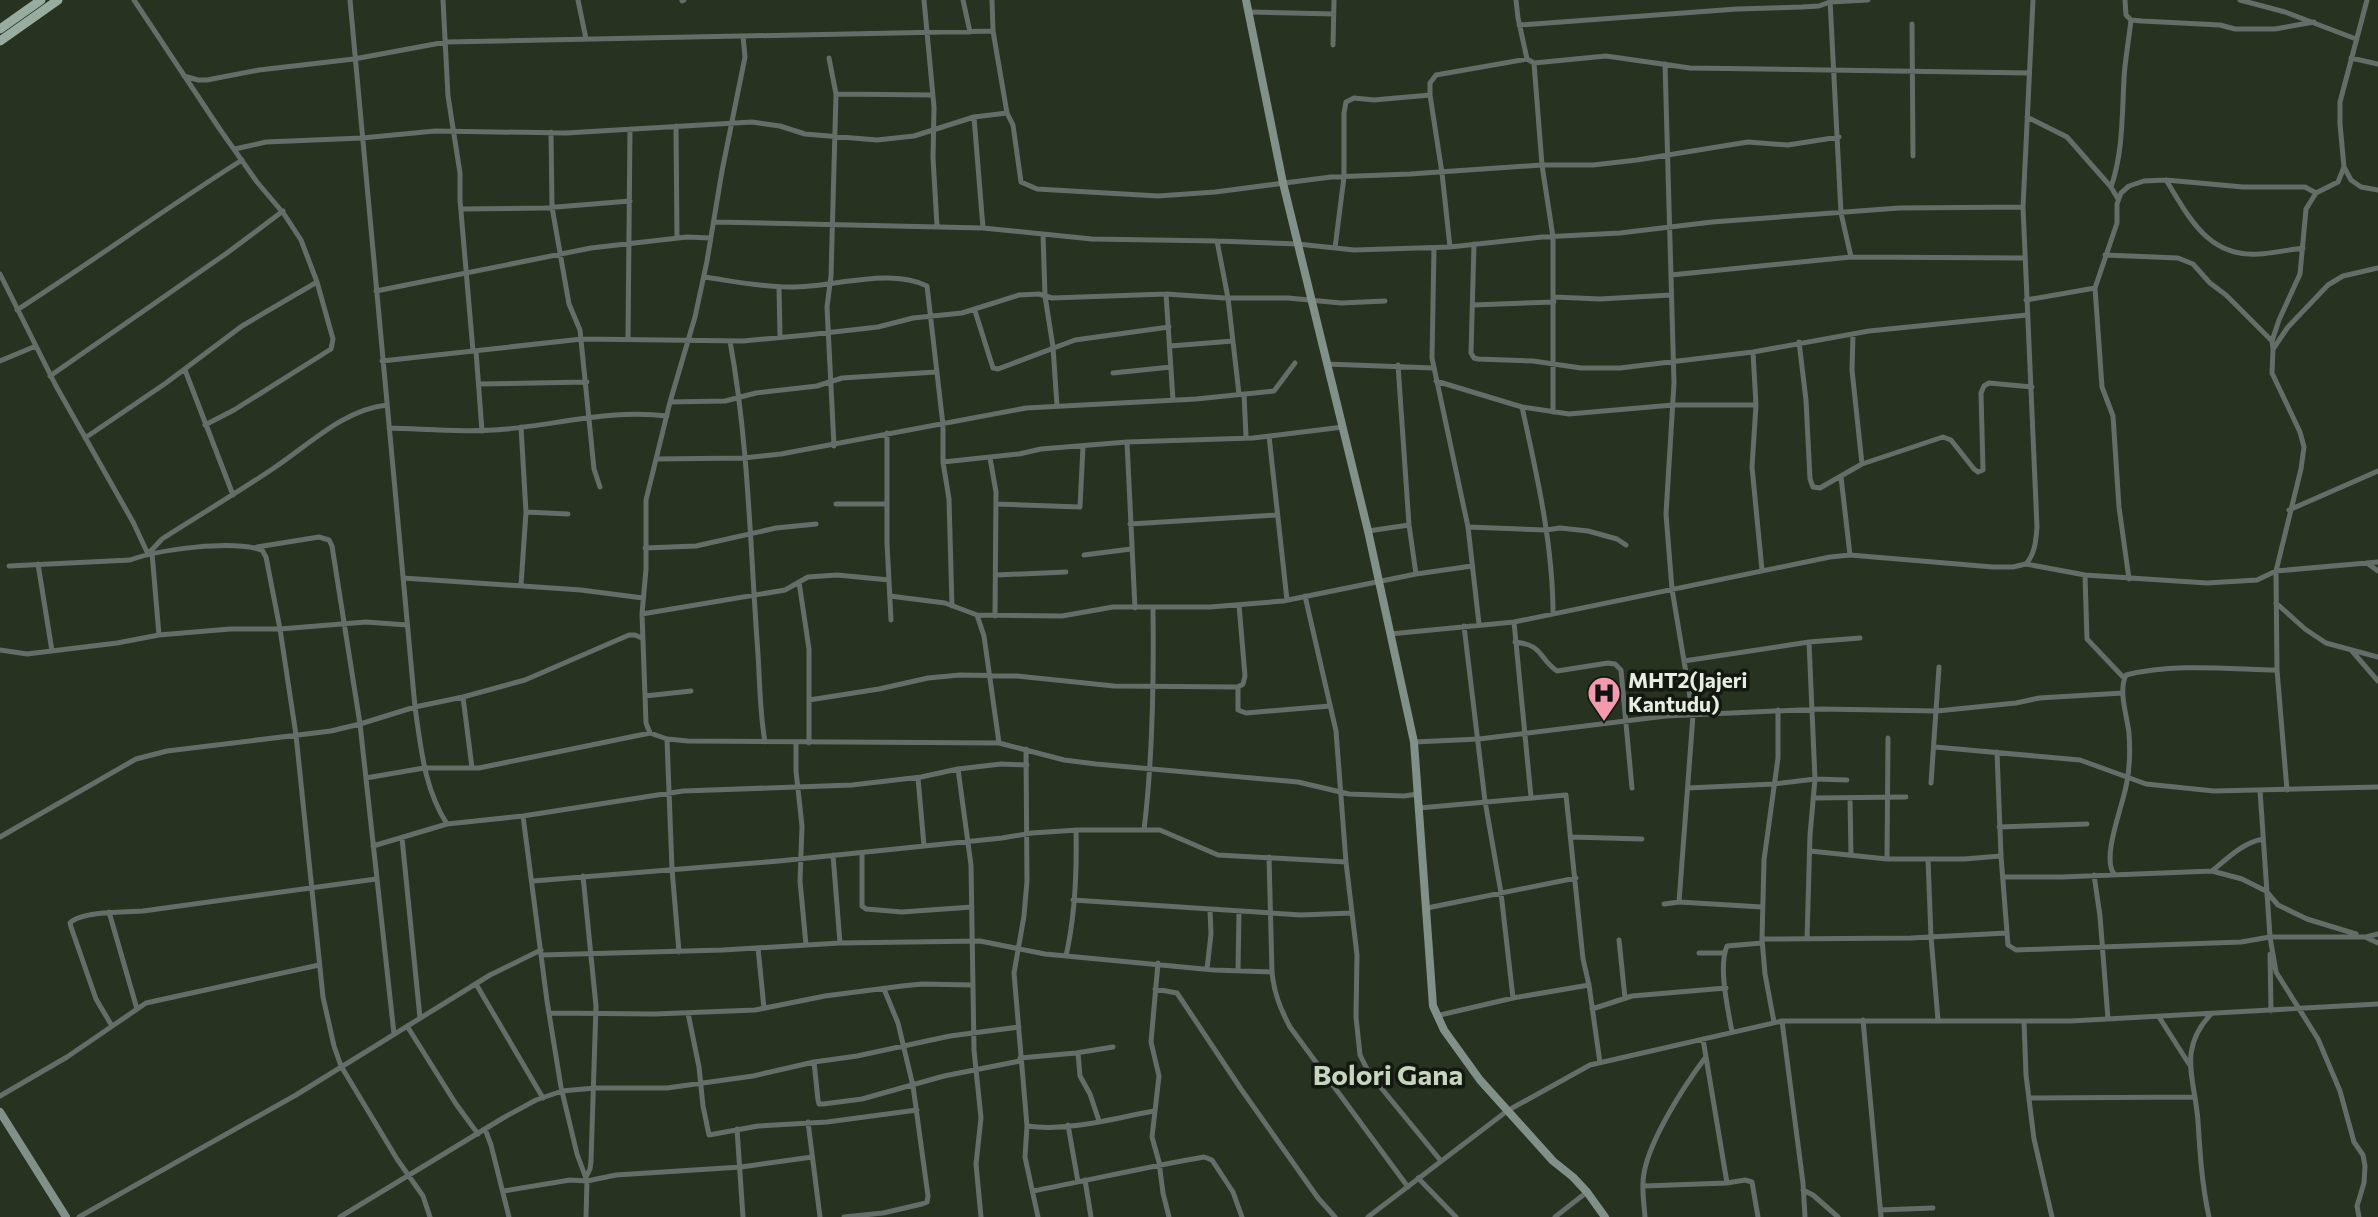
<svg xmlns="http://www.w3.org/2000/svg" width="2378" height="1217" font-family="Commissioner,sans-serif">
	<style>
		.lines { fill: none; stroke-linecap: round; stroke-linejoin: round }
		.street { stroke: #646d68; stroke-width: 5 }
		.secondary { stroke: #819088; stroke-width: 8 }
		.primary { stroke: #98aca0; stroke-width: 9 }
		.labels { text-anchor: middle; stroke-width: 7; stroke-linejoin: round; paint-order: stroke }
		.poi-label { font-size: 21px; font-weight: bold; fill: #e6ede2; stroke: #131811; text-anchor: start }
		.district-label { font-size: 28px; font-weight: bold; fill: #c7d4bf; stroke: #131811 }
	</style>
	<rect width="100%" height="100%" fill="#273221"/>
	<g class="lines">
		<!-- street -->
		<path class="street" d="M 134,0 L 219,128 L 257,182 L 284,214 L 301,240 L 317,282 L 333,339 L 331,349 L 234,410 L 205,425
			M 350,0 L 415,707 C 421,748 424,788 447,824
			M 443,0 L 448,96 L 460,173 L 460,200 L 473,351
			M 578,0 L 586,39
			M 924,0 L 934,107 L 933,158 L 937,226
			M 963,0 L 970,32
			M 992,0 L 993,31 L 1007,113 L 1013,125 L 1021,182 L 1037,189 L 1158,196 L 1215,192 L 1331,177 L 1410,174 L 1542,165 L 1593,165 L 1637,160 L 1748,142 L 1788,145 L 1839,137
			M 1516,0 L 1518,18 L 1527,59
			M 1830,0 L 1841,213 L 1851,257
			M 2125,0 L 2126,15 L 2131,20 L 2142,21 L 2220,25 L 2235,29 L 2275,29 L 2314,22
			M 2240,0 L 2285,12 L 2356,39
			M 2367,0 L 2340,102 L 2340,124 L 2344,167 L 2351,180 L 2361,187 L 2378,190
			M 682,1 L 684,0
			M 1249,12 L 1334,14
			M 1912,24 L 1913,156
			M 1519,25 L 1737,9 L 1802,7 L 1819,6 L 1830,2 L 1868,0
			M 1333,45 L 1334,0
			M 829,58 L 836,94 L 831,276 L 827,307 L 834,446
			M 2351,58 L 2378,64
			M 1534,63 L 1542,165 L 1553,237 L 1553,412
			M 1665,64 L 1674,383 L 1666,514 L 1672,589 L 1693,715 L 1679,902
			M 184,76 L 198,80 L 207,80 L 259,70 L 354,59 L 446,42 L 993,31
			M 836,94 L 933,95
			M 974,117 L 983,228
			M 2027,117 L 2067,137 L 2111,187 L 2118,199
			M 676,126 L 677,238
			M 551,132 L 552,207 L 569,304 L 580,330 L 594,469 L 600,487
			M 235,149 L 266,142 L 362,138 L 435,131 L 566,133 L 752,122 L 780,126 L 805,134 L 877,140 L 914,136 L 974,117 L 1007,113
			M 2166,180 C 2189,217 2208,258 2259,254 C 2273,253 2288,250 2303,248
			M 2111,187 C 2123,153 2122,115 2124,79 C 2125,59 2129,39 2131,20
			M 462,209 L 544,208 L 630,201
			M 714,222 L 983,228 L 1092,239 L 1217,241 L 1298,244 L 1354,250 L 1450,247 L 1542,237 L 1620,233 L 1712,222 L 1899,208 L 2023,207
			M 1043,234 L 1045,296 L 1053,347 L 1057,406
			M 1217,241 L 1228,298 L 1239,394
			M 1474,244 L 1471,353 L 1474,358 L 1478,359 L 1533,361 L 1581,368 L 1620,368 L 1753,352 L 1869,331 L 2027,315
			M 1450,247 L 1442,173 L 1430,95 L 1430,83 L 1436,75 L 1527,59 L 1534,63 L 1606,56 L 1690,68 L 2029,73
			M 1335,248 L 1344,177 L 1344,113 L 1346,102 L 1354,98 L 1374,100 L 1430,95
			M 1434,248 L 1432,358 L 1468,527 L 1479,624
			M 2105,255 L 2178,258 L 2193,264 L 2210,283 L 2226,295 L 2272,341
			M 0,274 L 56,386 L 133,522 L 148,554
			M 1671,275 L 1851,257 L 2024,258
			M 704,277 C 732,281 761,287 789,287 C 831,288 889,267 927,286 L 943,425 L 943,462 L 949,499 L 952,606
			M 779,287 L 780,337
			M 376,291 L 591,248 L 687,237 L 711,238
			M 1166,294 L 1173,400
			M 1554,297 L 1600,299 L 1671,295
			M 2026,300 L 2095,288
			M 1473,305 L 1554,302
			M 17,310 C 93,261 166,208 242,160
			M 975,311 L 993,368 L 998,369 L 1075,340 L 1169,327
			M 1853,334 L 1852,370 L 1862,464
			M 628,339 L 630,129
			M 730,341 C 748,440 750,540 757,640 C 760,675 759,708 765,742
			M 1799,342 L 1806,400 L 1810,479 L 1813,487 L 1820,488 L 1862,464 L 1943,437 L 1951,440 L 1974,469 L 1978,472 L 1983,470 L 1981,393 L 1984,386 L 1989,383 L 2032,387
			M 1170,346 L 1233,341
			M 2273,349 L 2272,341 L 2279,320 L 2300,274 L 2306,209 L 2316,193 L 2338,182 L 2344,167
			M 476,351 L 482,431
			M 1753,352 L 1756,405 L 1752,467 L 1762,570
			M 0,361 L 36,346
			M 382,361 L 582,339 L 743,341 L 807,335 L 878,327 L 913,318 L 962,313 L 1019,295 L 1039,294 L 1052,298 L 1166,294 L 1225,298 L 1288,298 L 1341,303 L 1385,301
			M 1326,364 L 1434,368
			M 1398,365 L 1409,525 L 1416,574
			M 185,370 L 233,495
			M 1113,373 L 1171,367
			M 50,376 L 227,253 L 283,211
			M 1436,381 L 1522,407 L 1569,414 L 1673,405 L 1756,405
			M 479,384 L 587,382
			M 1244,394 L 1246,437
			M 670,402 L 725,401 L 756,393 L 817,386 L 842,378 L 936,372
			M 1522,407 C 1537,475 1553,545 1553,614
			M 389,428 C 428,429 467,433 507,429 C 560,424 613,409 667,416
			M 887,433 L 887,543 L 891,620
			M 1269,436 L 1287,600
			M 85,438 L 166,383 L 242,326 L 317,282
			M 1127,442 L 1135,608
			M 990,458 L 996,492 L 995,616
			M 656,459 L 744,458 L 781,454 L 1026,408 L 1196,399 L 1274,391 L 1295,363
			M 943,462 L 1019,454 L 1041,449 L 1127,442 L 1253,438 L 1343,427
			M 1841,477 L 1850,555
			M 836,504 L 887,504
			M 996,504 L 1080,507 L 1083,446
			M 2289,510 L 2378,471
			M 526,512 L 568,514
			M 1130,524 L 1277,515
			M 1468,527 L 1546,530 L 1560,528 L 1588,531 L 1617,539 L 1626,545
			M 1368,531 L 1409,525
			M 257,547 L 319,537 L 329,540 L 332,546 L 360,724 L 394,1034
			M 645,548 L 696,546 L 776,528 L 816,524
			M 152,553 L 159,635
			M 148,554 L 162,539 C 198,516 235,494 271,470 C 308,446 342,410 387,405
			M 1084,555 L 1131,549
			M 2367,563 L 2378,571
			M 38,564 L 52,651
			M 2026,564 C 2035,554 2036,540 2037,527 L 2023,207 L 2033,0
			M 9,566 L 130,560 C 161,549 231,540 262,550 L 266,557 L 280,629 L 296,735 L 323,997 L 334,1046 L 341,1066 L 397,1159 L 423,1196 L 430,1217
			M 996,575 L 1066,572
			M 2085,575 L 2087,639 L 2124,678
			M 403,578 L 581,590 L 643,598
			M 2129,579 L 2119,507 L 2113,416 L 2102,387 L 2095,288 L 2117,223 L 2117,204 L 2121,193 L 2129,186 L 2144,181 L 2166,180 L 2243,187 L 2305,187 L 2316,193
			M 799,582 L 809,649 L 809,743
			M 521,585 L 526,512 L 521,427
			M 890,596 L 945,603 L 977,615 L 984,636 L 999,743
			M 1305,596 L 1336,731 L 1346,862 L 1357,955 L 1356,1017 L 1360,1055 L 1369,1073 L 1441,1161
			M 2276,603 L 2305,629 L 2326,643 L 2378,657
			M 642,614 L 785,590 L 808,577 L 837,575 L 889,580
			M 977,615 L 1062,616 L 1113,607 L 1210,607 L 1283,601 L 1416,574 L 1472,566
			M 1514,622 L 1531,797
			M 1464,626 L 1485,801 L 1501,893 L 1513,998
			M 1390,634 L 1514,622 L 1830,557 L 1850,555 L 1993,567 L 2013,567 L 2026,564 L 2085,575 L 2207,583 L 2257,580 L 2276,571 L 2378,562
			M 1515,642 C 1544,645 1538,658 1557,671 L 1608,663 L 1615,664 L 1621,670 L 1632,788
			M 0,650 L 27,654 L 117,643 L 159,635 L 230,629 L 280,629 L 366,622 L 407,625
			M 2352,651 L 2378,681
			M 1684,661 L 1809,642 L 1860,638
			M 1238,687 L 1243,684 L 1245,676 L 1239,605
			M 645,696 L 691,691
			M 463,697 L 472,768
			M 809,700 L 879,689 L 928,678 L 960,675 L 1017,676 L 1114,686 L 1238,687 L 1238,710 L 1246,713 L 1330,706
			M 650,733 L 646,723 L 642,614 L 646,569 L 646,500 L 670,402 L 695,317 L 707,261 L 722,171 L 745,57 L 743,36
			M 667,739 L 672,869 L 679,952
			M 1414,742 L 1479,739 L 1666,716 L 1821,709 L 1937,711 L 2016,703 L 2039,698 L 2123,693
			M 796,743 L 796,771 L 802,826 L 800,881 L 806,945
			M 1935,747 L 2080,760 L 2146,784 L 2214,791 L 2378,787
			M 1026,749 L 1027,881 L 1024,916 L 1014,973 L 1027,1126 L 1025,1157 L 1038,1217
			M 1997,752 L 2001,856 L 2008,945 L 2016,950 L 2241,942 L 2270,937 L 2366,937 L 2378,934
			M 958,769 L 971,865 L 974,1050 L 981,1118 L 976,1164 L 981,1217
			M 366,778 L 424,768 L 479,768 L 650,733 L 667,739 L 688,741 L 999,743 L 1064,760 L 1096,764 L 1298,782 L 1349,794 L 1404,796 L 1418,794
			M 918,778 L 924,846
			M 1931,783 L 1939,667
			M 1688,788 L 1774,784 L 1815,779 L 1847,780
			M 2260,790 L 2270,937
			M 2287,790 L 2277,670 L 2276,571 L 2301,469 L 2304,447 L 2300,432 L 2272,373 L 2273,349 L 2288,327 L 2328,285 L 2343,276 L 2378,268
			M 1813,798 L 1906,797
			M 1850,798 L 1851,855
			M 1419,808 L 1566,795 L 1583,959 L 1589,985 L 1600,1063
			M 523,816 L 547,1001 L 561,1087 L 577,1154 L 587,1181 L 586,1217
			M 1999,827 L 2087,824
			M 1144,830 C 1153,756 1154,683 1153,608
			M 0,837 L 136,759 L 167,751 L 331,731 L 360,724 L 415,707 L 463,697 L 525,680 L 629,635 L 635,635 L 642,638
			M 1572,837 L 1642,839
			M 402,838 L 420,1018
			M 373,846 L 447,824 L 523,816 L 683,791 L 852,785 L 921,777 L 958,769 L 1001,764 L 1027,765
			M 1810,851 L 1887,859 L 1964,859 L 2001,856
			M 862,853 L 862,906 L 866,909 L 902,912 L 972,907
			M 833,855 L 840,943
			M 1269,857 L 1272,972 C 1274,993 1280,1008 1290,1027 L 1408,1187
			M 1887,859 L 1888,738
			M 1928,859 L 1931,937 L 1938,1020
			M 2212,871 C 2228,858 2242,843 2263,839
			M 2114,874 C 2101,856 2124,804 2127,781 C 2130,766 2130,748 2129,733 C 2127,715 2118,691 2126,675 C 2174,663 2228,669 2277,670
			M 2094,875 L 2100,916 L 2108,1019
			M 583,876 L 596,1006 L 591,1161 L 590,1169 L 586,1177
			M 2003,877 L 2062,877 L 2212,871 L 2242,879 L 2266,891 L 2278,905 L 2307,919 L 2356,934
			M 533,881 L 779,861 L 1002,838 L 1032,833 L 1078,830 L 1160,830 L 1218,855 L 1346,862
			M 1073,900 L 1301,915 L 1352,913
			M 1664,904 L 1679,902 L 1762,907
			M 1427,908 L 1576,878
			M 109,912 L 137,1009
			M 2270,937 L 2276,972 L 2318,1039 L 2340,1091 L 2354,1142 L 2363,1155 L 2365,1166 L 2364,1183 L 2357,1206 L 2359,1217
			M 2365,937 L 2378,943
			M 1762,939 L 1911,938 L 2007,933
			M 1807,939 L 1810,835 L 1815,779 L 1809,642
			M 1619,940 L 1625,998
			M 758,948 L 764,1008
			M 1699,953 L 1724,953
			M 2270,954 L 2271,1011
			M 541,955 L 723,950 L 840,943 L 980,941 L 1045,954 L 1214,970 L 1272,972
			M 1066,956 C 1075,916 1077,871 1076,830
			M 1158,963 L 1151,1042 L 1159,1076 L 1152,1137 L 1159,1162 L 1163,1193 L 1169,1217
			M 1207,969 L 1211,934 L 1210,910
			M 1238,971 L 1239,912
			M 476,984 L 543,1098
			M 1155,989 L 1177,993 L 1241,1089 L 1318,1198 L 1335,1217
			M 1592,1009 L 1632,996 L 1726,988
			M 549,1013 L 655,1014 L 755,1010 L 825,996 L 902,986 L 922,984 L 972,985
			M 688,1013 L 699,1067 L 703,1106 L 709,1135 L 758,1126 L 827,1122 L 917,1110
			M 1436,1016 L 1513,998 L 1589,985
			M 2159,1017 L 2189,1064
			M 1863,1020 L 1881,1217
			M 1782,1021 L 1803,1183 L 1805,1217
			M 2024,1021 L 2026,1075 L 2034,1139 L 2052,1217
			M 1774,1022 L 1765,974 L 1762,939 L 1764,860 L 1778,758 L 1778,710
			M 112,1026 L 96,999 L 71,927 L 70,923 C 81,911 126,912 143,911 L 376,879
			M 407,1026 L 456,1104 L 478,1134
			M 1732,1032 C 1728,1009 1718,967 1727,946 L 1762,943
			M 1703,1039 L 1727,1183
			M 1078,1053 L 1080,1076 L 1090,1094 L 1099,1121
			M 1020,1058 L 1076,1053 L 1113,1047
			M 814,1062 L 818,1100 L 819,1104 L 823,1104 L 862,1099 L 944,1076 L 1020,1061
			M 0,1096 L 67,1057 L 146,1003 L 319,965
			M 2029,1098 L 2194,1097
			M 808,1122 L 820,1217
			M 1068,1125 L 1078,1182
			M 1027,1126 C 1068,1132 1114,1118 1154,1111
			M 485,1129 L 491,1145 L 509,1217
			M 737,1129 L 743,1217
			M 1418,1178 L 1456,1217
			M 1085,1180 L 1091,1217
			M 1644,1186 L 1727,1183 L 1745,1180 L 1752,1182 L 1758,1217
			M 1803,1190 L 1813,1195 L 1838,1217
			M 504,1191 L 570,1180 L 587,1181 L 616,1175 L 741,1167 L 812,1157
			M 1033,1191 C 1090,1180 1146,1167 1204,1157 L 1212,1160 L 1233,1192 L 1242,1217
			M 1880,1210 L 1933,1208
			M 79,1217 L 296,1095 L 490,975 L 541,950
			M 340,1217 L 503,1118 L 536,1100 L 562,1091 L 595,1088 L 667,1088 L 753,1076 L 814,1062 L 857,1056 L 950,1036 L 1019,1027
			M 844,1217 L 883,1213 L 922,1204 L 927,1202 L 928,1196 L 913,1086 L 898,1023 L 884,989
			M 1368,1217 L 1507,1111 L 1590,1065 L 1782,1021 L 2071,1021 L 2378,1004
			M 1555,1217 L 1587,1192
			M 1645,1217 C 1644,1203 1641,1187 1644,1173 C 1650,1139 1684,1086 1705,1058
			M 2209,1217 C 2202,1185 2200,1154 2198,1121 C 2195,1079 2177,1050 2211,1014"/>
		<!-- secondary -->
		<path class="secondary" d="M 1246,0 L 1283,183 L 1368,531 L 1414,742 L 1433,1006 L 1444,1030 L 1480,1080 L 1553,1161 L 1573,1177 L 1587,1192 L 1605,1217
			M 0,1112 L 66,1217"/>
		<!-- primary -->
		<path class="primary" d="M 0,29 L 41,0
			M 0,41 L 58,0"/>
	</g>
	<!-- icons -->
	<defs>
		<symbol id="hospital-pin" viewBox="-11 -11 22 30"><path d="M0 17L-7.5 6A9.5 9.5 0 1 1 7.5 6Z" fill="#f29aae" stroke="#131811"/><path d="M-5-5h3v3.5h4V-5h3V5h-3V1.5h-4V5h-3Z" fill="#111"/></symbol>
	</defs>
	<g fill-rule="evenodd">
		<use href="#hospital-pin" x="1585" y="674" width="38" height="52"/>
	</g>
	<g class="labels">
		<!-- poi labels -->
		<g class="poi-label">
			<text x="1628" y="688">MHT2(Jajeri<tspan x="1628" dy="24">Kantudu)</tspan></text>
		</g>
		<!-- district labels -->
		<g class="district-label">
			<text x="1388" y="1085">Bolori Gana</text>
		</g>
	</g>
</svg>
